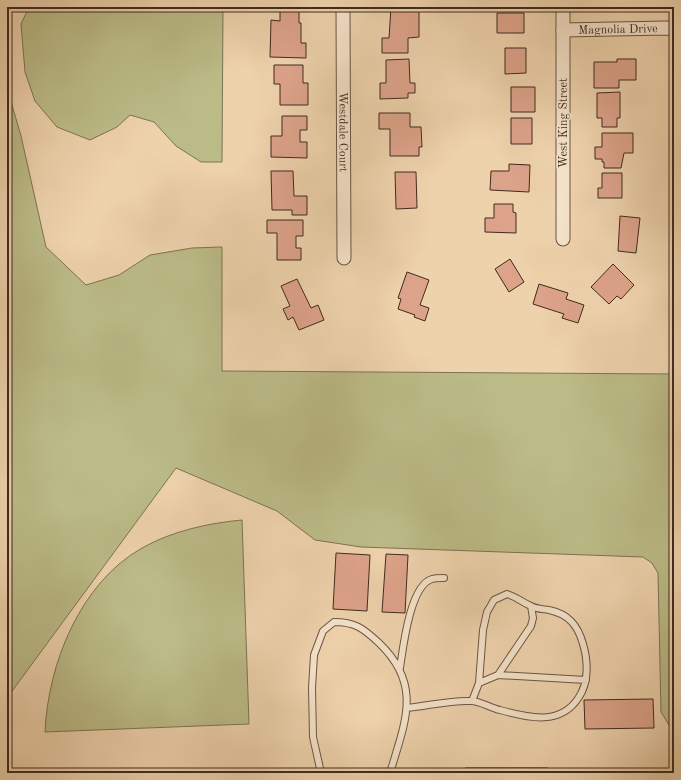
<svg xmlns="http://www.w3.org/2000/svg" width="681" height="780" font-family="'Old Standard TT',serif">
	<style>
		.green { fill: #bbbb87; stroke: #7d7354 }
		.building { fill: #dda38a; stroke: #3f2b20 }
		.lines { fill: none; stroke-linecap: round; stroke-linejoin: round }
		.service-casing { stroke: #6b5543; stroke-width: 8 }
		.minor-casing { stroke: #6b5543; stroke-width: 15 }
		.service { stroke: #f4e2c9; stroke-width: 6 }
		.minor { stroke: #f4e2c9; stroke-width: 13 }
		.labels { text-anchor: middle; stroke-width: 3; stroke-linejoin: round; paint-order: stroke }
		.street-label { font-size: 12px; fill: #3f2b20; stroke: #f4e2c9 }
	</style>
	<rect width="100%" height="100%" fill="#eed2ac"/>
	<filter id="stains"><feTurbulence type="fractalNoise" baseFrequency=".005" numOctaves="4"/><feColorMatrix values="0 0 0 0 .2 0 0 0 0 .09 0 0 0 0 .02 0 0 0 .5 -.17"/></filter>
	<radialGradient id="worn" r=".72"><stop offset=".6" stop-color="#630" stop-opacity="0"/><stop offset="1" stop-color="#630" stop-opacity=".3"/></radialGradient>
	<!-- green -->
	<path class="green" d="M 29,7 L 223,7 L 222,162 L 201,162 L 176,146 L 154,122 L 130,115 L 117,127 L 90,140 L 57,127 L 35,101 L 25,72 L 21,24 Z
		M 7,95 L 10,98 L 21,136 L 46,247 L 86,285 L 119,275 L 150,255 L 192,248 L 222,247 L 222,371 L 674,374 L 674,733 L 661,712 L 658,573 L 652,563 L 643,557 L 361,547 L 315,540 L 277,511 L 176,468 L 7,698 Z
		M 242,520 L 249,724 L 45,732 C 48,664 80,583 142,548 C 172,531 209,523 242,520 Z"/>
	<!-- building -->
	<path class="building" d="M 391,7 L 419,7 L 419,37 L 408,38 L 408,53 L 382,53 L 382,38 L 389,38 Z
		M 280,10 L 299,10 L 299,23 L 301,23 L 301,43 L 306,43 L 306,58 L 270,57 L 271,20 L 280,21 Z
		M 497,13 L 524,13 L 524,33 L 497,33 Z
		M 505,48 L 526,48 L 526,73 L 505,74 Z
		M 409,59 L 410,83 L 415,83 L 415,93 L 408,93 L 408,98 L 380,99 L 380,83 L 386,83 L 386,60 Z
		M 617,59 L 636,59 L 636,80 L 619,80 L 619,88 L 594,88 L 594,62 L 617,62 Z
		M 274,65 L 303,65 L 303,83 L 308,83 L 308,105 L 280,105 L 280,84 L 274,84 Z
		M 511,87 L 535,87 L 535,112 L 511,112 Z
		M 620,92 L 620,118 L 617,118 L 617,127 L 602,127 L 602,118 L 597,118 L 597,93 Z
		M 379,113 L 410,113 L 410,127 L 421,127 L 422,147 L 419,147 L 419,156 L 390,156 L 390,129 L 379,129 Z
		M 282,116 L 307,116 L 307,130 L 300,130 L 300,142 L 307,142 L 307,158 L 271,157 L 271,136 L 282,136 Z
		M 511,118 L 532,118 L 532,144 L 511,144 Z
		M 602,133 L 633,133 L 633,153 L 624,153 L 621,168 L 604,168 L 604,162 L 602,162 L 602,159 L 595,159 L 595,147 L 602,147 Z
		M 509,164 L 530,165 L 529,192 L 490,190 L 491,171 L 509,171 Z
		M 271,171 L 293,171 L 294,196 L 307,196 L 307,215 L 292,215 L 292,210 L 272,210 Z
		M 395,172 L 416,172 L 417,208 L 396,209 Z
		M 602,173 L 622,173 L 622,198 L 598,198 L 598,188 L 602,188 Z
		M 494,204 L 513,204 L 513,212 L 516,213 L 516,233 L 485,232 L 485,218 L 494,218 Z
		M 620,216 L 640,218 L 636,253 L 618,251 Z
		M 267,220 L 303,220 L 303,236 L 296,236 L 296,248 L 301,248 L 301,260 L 277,260 L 277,233 L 267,233 Z
		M 510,259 L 524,282 L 509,292 L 495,269 Z
		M 613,264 L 634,285 L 621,299 L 617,296 L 609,304 L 591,287 Z
		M 407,272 L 429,280 L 420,305 L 429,308 L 425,321 L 414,317 L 415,315 L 398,309 L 401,299 L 398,298 Z
		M 297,279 L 311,308 L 318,305 L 324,320 L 299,330 L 293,317 L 288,320 L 283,309 L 290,306 L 281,286 Z
		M 539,284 L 568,293 L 566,299 L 584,305 L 578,323 L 562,318 L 564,314 L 533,304 Z
		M 336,553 L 370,555 L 367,611 L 333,609 Z
		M 386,554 L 408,555 L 405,613 L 382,612 Z
		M 653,699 L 654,728 L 585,729 L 584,700 Z
		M 465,768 L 548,768 L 548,773 L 465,773 Z"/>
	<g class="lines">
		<defs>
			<path id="service" d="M 400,668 C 403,648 410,585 432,579 C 435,578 441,578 444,578
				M 498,675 L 586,680
				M 479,683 L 498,675 L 531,626 L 533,618 L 531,606
				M 407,708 C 428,706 450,700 471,701 C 480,701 491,708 500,710 C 529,718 561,726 579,697 C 589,682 588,661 583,644 C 578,626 569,614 549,610 C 543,609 536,609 531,606 C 521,602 519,598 507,594 L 494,600 L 487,612 L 483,630 L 479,683 L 472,701
				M 321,773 L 313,737 L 312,688 L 314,655 L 323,631 L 334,622 C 355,622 363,628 379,643 C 423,685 405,722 390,773"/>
			<g id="minor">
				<path id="s1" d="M 343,7 L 344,258"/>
				<path d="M 563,7 L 563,239"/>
				<path id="s2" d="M 563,30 L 666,28 L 674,29"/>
			</g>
		</defs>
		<!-- service casing -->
		<use href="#service" class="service-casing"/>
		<!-- minor casing -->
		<use href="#minor" class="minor-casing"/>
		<!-- service -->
		<use href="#service" class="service"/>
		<!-- minor -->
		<use href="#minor" class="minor"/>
	</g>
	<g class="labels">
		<!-- street labels -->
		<g class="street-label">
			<text dy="4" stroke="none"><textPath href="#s2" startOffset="55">Magnolia Drive</textPath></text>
			<text transform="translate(563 123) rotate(-90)" y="4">West King Street</text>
			<text dy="4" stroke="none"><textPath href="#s1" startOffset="125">Westdale Court</textPath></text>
		</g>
	</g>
	<!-- margin -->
	<rect width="681" height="780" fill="none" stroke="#eed2ac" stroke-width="24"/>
	<rect x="8" y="8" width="665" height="764" fill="none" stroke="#3f2b20" stroke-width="2"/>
	<rect x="12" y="12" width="657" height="756" fill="none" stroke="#3f2b20"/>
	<rect width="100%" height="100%" filter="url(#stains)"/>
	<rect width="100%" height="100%" fill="url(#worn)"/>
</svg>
